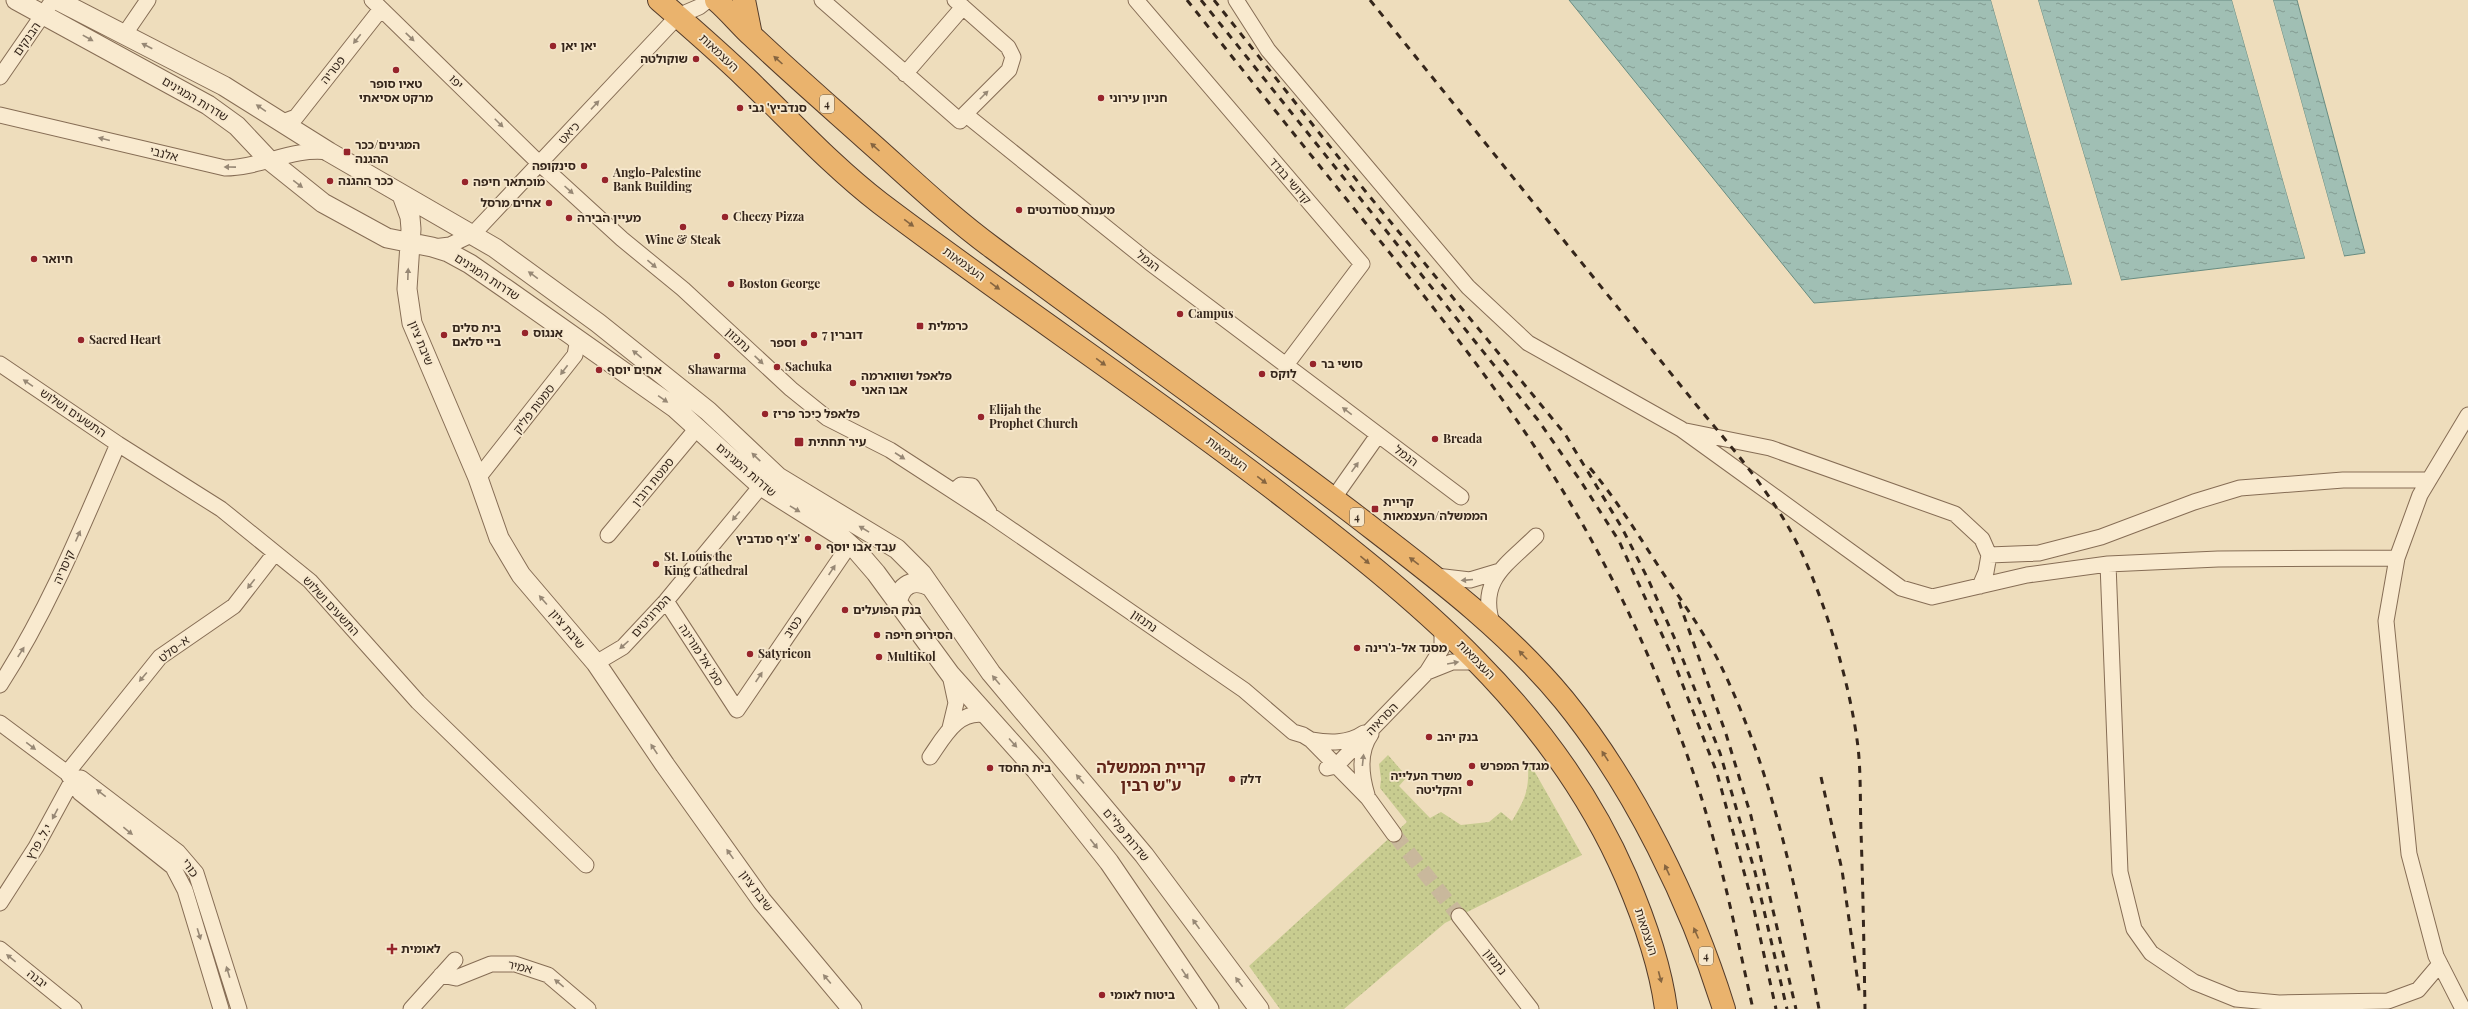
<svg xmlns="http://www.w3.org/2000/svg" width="2468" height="1009" font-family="'Playfair Display','Noto Sans Hebrew',serif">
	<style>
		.park { fill: url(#park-dots) }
		.water { fill: url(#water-ripples); stroke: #688c81 }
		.pier { fill: #eeddbc }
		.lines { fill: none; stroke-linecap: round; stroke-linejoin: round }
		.minor-tunnel { stroke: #c9b89c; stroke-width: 15; stroke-dasharray: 15 8; stroke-linecap: butt }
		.minor-casing { stroke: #866d55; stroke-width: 17 }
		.tertiary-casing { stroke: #866d55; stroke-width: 21 }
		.trunk-casing { stroke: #533b2a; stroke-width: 24 }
		.minor { stroke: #f9eacf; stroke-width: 15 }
		.tertiary { stroke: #f9eacf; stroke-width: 19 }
		.trunk { stroke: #eab36d; stroke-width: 22 }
		.rail { stroke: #35261b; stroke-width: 3; stroke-dasharray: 7 7; stroke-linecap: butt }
		.oneway { fill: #978875 }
		.oneway2 { fill: #866540 }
		.poi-dot { fill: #96242b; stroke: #f6e7cc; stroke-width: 1.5 }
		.labels { text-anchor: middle; stroke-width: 3.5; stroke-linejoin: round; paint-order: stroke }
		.shield { fill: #f6e7cc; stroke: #6f6050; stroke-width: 1 }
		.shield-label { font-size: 11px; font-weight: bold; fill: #35261b }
		.street-label { font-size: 12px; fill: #35261b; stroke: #f6e7cc }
		.poi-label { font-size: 12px; font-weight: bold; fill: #35261b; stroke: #f6e7cc; text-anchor: start }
		.district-label { font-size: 16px; font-weight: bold; fill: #622519; stroke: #f6e7cc }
	</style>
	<defs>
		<pattern id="park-dots" width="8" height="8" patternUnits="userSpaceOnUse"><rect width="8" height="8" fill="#c8cc90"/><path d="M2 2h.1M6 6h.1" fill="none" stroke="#acaf7c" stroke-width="1.8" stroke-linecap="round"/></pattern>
		<pattern id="water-ripples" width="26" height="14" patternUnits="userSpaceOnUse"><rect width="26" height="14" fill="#a0bfb4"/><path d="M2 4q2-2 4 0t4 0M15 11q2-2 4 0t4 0" fill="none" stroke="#839b92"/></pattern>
	</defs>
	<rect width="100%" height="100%" fill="#eeddbc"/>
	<!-- park -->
	<path class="park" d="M 1388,755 L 1407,777 L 1399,786 L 1430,818 L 1441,812 L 1461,825 L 1489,822 L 1501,812 L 1512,821 C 1527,796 1529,790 1528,760 L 1582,855 L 1445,923 L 1344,1009 L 1280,1009 L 1249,966 L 1407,822 L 1380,788 L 1381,779 L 1379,764 Z"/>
	<!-- water -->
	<path class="water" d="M 1569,0 L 1991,0 L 2072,284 L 1814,303 Z
		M 2038,0 L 2232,0 L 2305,258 L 2121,280 Z
		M 2273,0 L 2297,0 L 2365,253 L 2344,256 Z"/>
	<!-- pier -->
	<path class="pier" d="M 1991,0 L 1993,0 L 2074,284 L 2072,284 Z
		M 2036,0 L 2038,0 L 2121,280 L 2119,280 Z
		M 2232,0 L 2234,0 L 2307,258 L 2305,258 Z
		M 2271,0 L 2273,0 L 2344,256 L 2342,256 Z"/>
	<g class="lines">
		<!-- minor-tunnel -->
		<path class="minor-tunnel" d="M 1394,834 L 1459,916"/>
		<defs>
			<path id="minor" d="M 372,0 L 540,164 L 622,239 L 683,289 L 791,389 L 827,418 L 890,450 L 990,515 L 1244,690 L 1293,732 L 1303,735 L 1311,740 L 1368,798 L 1394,834
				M 822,0 L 960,121 L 965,114
				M 955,0 L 1008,47 L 1013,57 L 1009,70 L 965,114 L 1149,262 L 1461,497
				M 1136,0 L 1362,264 L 1286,365
				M 1236,0 L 1268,50 L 1468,287 L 1528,343 L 1681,429 L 1901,588 L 1932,597 L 2027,575 L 2108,564 L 2218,559 L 2397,558
				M 124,35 L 148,0
				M 905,74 L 963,7
				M 0,77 L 53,0
				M 0,115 L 225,168 C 261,168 292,147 329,152
				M 280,123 L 296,117 L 381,9
				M 433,247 L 450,245 L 473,234 L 678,16 L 699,7 L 708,0
				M 0,364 L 118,444 L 221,509 L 310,581 L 418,702 L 586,865
				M 1686,431 L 1770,448 L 1955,514 L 1982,539 L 1989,555 L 1986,572 L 1980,586
				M 478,478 L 575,355 L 577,344 L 572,336
				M 954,491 L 961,485 L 972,486 L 989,512
				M 1333,499 L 1378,435
				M 608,535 L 698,427
				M 1989,555 L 2039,553 L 2101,537 L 2194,502 L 2240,488 L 2343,480 L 2429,480
				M 2108,564 L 2120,872 L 2134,929 L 2151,953 L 2194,982 L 2236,999 L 2279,1003 L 2388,1001 L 2418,990 L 2440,964
				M 1436,576 L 1470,580 L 1500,571
				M 666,601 L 737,710 L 850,544
				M 1493,626 C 1477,580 1507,565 1536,536
				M 596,663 L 623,647 L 666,601 L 761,486
				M 1427,672 L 1452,662 L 1480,662
				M 0,685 C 49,609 82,527 118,444
				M 0,723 L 67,773 L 80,793 L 173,867 L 185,890 L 221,1009
				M 950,728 L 956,703 L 950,675
				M 1311,740 C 1329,743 1348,744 1364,733
				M 930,757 C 944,737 958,709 986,715
				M 1327,768 L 1336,766 L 1427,672 L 1442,648 L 1442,626
				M 67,773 L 160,657 L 234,606 L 275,553
				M 1367,795 C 1361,775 1358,752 1371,734
				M 0,903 L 36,847 L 73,779 L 81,778 L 178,852 L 196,873 L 239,1009
				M 1459,916 L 1531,1009
				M 0,949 L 74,1009
				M 441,975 L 456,978 L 491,964 L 515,964 L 548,975 L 588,1009
				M 411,1009 L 455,960
				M 2463,1009 L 2436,956 L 2409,854 L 2386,621 L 2397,558 L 2420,495 L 2468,415"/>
			<path id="tertiary" d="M 16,0 L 208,105 L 237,126 L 268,159 L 323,203 L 387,238 L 432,247 L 448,252 L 470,264 L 509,291 L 675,408 L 761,486 L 839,535 L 857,551 L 876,573 L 950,674 L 1036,770 L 1109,862 L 1209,1009
				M 57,0 L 224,86 L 329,152 L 495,248 L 598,323 L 708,411 L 778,477 L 897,549 L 922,574 L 991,673 L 1144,855 L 1259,1009
				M 402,195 L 410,217 L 411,229 L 407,289 L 412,323 L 478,478 L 499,538 L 521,575 L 596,663 L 665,765 L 762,901 L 852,1009
				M 897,604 C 900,585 913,577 931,587"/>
			<path id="trunk" d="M 659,0 C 689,26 718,51 746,78 C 790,120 832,166 880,203 C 1008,300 1143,389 1271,487 C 1414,597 1552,706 1626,877 C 1644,919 1660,963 1666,1009
				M 716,0 C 729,11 740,25 752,36 C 789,71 828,105 866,139 C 908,176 948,215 993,248 C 1112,337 1233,422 1351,512 C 1426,570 1503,626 1564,700 C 1634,786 1691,903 1724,1009
				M 744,0 L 751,35"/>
		</defs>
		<!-- minor casing -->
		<use href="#minor" class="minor-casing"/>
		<!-- tertiary casing -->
		<use href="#tertiary" class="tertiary-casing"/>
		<!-- trunk casing -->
		<use href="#trunk" class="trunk-casing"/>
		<!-- minor -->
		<use href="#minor" class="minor"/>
		<!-- tertiary -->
		<use href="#tertiary" class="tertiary"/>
		<!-- trunk -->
		<use href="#trunk" class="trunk"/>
		<!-- rail -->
		<path class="rail" d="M 1187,0 C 1244,72 1302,144 1360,216 C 1448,325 1536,434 1601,558 C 1637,625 1667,697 1692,769 C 1719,847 1735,929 1753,1009
			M 1201,0 L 1538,420 L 1580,480 L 1619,541 L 1670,652 L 1717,773 L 1753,905 L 1776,1009
			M 1214,0 L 1366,192 L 1565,434 L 1622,528 L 1648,579 L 1674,637 L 1720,753 L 1755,872 L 1787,1009
			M 1370,0 L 1698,407 C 1729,444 1761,481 1786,523 C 1820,580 1850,681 1858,747 C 1861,774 1860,803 1861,831 C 1863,890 1864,950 1865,1009
			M 1590,468 C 1616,499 1637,533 1659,567 C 1680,599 1703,630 1720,664 C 1773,772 1797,892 1819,1009
			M 1679,602 L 1726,734 L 1751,816 L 1796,1009
			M 1821,777 L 1842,870 L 1860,997"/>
	</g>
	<!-- one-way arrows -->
	<defs><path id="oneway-solid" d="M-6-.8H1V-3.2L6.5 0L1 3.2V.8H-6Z"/></defs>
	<g class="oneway">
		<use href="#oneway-solid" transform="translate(410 37) rotate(44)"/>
		<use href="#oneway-solid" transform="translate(88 38) rotate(29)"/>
		<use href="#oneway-solid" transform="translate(357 39) rotate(128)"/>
		<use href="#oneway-solid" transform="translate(147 46) rotate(-153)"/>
		<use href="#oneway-solid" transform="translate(984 95) rotate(-45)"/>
		<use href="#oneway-solid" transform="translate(595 105) rotate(-47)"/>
		<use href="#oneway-solid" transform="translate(261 108) rotate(-145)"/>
		<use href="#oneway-solid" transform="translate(499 123) rotate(45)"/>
		<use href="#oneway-solid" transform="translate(104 139) rotate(-166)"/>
		<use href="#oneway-solid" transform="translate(230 167) rotate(-179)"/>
		<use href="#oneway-solid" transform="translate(298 184) rotate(37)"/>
		<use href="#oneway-solid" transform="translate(569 190) rotate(42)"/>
		<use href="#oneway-solid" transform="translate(652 264) rotate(40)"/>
		<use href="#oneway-solid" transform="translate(408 274) rotate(-88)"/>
		<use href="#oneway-solid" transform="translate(533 275) rotate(-144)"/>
		<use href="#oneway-solid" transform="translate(637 354) rotate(-141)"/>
		<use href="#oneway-solid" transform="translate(759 360) rotate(43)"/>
		<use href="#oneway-solid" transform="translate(564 370) rotate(127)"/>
		<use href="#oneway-solid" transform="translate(28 383) rotate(-146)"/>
		<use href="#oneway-solid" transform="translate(663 399) rotate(35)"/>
		<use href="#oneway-solid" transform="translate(1347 411) rotate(-143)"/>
		<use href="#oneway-solid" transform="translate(900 456) rotate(33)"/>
		<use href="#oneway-solid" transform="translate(756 457) rotate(-136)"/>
		<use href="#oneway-solid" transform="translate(1355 467) rotate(-55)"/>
		<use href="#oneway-solid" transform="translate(795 509) rotate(31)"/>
		<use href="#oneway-solid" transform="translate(736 516) rotate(130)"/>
		<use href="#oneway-solid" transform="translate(864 529) rotate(-149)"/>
		<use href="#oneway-solid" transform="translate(78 536) rotate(-66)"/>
		<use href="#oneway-solid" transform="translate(832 570) rotate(-56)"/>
		<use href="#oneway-solid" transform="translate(1467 580) rotate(175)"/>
		<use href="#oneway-solid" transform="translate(251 584) rotate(128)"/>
		<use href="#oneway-solid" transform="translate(543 600) rotate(-131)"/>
		<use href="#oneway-solid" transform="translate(624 645) rotate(138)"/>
		<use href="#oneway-solid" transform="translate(21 652) rotate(-57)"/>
		<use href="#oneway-solid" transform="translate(1453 663) rotate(-10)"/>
		<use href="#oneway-solid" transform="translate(143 677) rotate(130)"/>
		<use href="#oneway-solid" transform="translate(759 677) rotate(-56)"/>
		<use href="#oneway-solid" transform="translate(996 680) rotate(-130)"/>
		<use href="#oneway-solid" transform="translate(1013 743) rotate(48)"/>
		<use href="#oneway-solid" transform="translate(31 746) rotate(37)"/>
		<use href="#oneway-solid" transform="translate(654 749) rotate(-124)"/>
		<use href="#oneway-solid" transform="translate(1363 760) rotate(-84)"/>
		<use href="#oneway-solid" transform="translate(1080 779) rotate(-131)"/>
		<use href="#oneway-solid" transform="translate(101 793) rotate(-143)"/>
		<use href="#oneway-solid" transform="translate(55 814) rotate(118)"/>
		<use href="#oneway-solid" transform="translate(128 831) rotate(39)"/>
		<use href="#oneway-solid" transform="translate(1094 844) rotate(52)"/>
		<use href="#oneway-solid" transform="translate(730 854) rotate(-125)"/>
		<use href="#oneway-solid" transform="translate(1196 924) rotate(-126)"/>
		<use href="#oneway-solid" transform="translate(199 934) rotate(73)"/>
		<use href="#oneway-solid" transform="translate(11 958) rotate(-141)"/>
		<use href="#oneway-solid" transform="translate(228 972) rotate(-107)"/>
		<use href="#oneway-solid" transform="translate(1185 974) rotate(56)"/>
		<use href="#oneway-solid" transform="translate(827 979) rotate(-130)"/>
		<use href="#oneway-solid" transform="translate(1239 982) rotate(-127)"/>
		<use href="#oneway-solid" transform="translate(559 983) rotate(-141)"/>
	</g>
	<g class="oneway2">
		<use href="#oneway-solid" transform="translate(778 60) rotate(-138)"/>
		<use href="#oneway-solid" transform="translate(875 147) rotate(-138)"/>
		<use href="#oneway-solid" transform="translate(909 223) rotate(36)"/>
		<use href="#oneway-solid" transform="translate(995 286) rotate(36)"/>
		<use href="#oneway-solid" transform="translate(1101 362) rotate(36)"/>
		<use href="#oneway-solid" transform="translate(1262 480) rotate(37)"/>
		<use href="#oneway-solid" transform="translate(1365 560) rotate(40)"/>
		<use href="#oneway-solid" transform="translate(1414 561) rotate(-143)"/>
		<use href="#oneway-solid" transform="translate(1523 655) rotate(-134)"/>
		<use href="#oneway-solid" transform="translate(1605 756) rotate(-123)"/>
		<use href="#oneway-solid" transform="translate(1667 870) rotate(-115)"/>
		<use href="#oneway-solid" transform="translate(1696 933) rotate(-114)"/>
		<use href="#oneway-solid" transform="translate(1660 977) rotate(75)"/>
	</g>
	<!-- markers -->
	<g class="poi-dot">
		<circle cx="553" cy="46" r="4"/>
		<circle cx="696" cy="59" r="4"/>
		<circle cx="396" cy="70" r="4"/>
		<circle cx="1101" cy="98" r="4"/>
		<circle cx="740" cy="108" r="4"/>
		<rect x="343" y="148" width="8" height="8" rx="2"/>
		<circle cx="584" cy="166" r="4"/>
		<circle cx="605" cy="180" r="4"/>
		<circle cx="330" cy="181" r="4"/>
		<circle cx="465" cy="182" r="4"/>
		<circle cx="549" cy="203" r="4"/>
		<circle cx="1019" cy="210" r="4"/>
		<circle cx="725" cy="217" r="4"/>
		<circle cx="569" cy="218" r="4"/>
		<circle cx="683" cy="227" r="4"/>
		<circle cx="34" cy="259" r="4"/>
		<circle cx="731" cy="284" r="4"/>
		<circle cx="1180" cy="314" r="4"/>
		<rect x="916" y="322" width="8" height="8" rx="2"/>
		<circle cx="525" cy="333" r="4"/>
		<circle cx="444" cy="335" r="4"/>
		<circle cx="814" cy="335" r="4"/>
		<circle cx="81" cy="340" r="4"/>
		<circle cx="804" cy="343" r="4"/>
		<circle cx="717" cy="356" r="4"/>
		<circle cx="1313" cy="364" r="4"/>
		<circle cx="777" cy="367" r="4"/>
		<circle cx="599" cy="370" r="4"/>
		<circle cx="1262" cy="374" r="4"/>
		<circle cx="853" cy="383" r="4"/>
		<circle cx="765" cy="414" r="4"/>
		<circle cx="981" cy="417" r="4"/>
		<circle cx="1435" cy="439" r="4"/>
		<rect x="794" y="437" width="10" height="10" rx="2"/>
		<rect x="1371" y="505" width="8" height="8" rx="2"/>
		<circle cx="808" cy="539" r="4"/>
		<circle cx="818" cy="547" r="4"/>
		<circle cx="656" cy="564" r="4"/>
		<circle cx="845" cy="610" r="4"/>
		<circle cx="877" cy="635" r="4"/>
		<circle cx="1357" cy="648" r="4"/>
		<circle cx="750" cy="654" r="4"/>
		<circle cx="879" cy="657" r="4"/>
		<circle cx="1429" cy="737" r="4"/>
		<circle cx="1472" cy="766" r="4"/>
		<circle cx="990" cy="768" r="4"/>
		<circle cx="1232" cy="779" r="4"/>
		<circle cx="1470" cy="783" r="4"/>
		<path d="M390 943h4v4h4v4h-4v4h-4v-4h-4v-4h4z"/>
		<circle cx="1102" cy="995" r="4"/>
	</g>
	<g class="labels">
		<!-- shield labels -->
		<g class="shield">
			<rect x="820" y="95" width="14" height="18" rx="3"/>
			<rect x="1350" y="508" width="14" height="18" rx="3"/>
			<rect x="1699" y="947" width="14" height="18" rx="3"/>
		</g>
		<g class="shield-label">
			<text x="827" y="108">4</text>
			<text x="1357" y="521">4</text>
			<text x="1706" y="960">4</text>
		</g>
		<!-- street labels -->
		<g class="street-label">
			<text transform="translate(27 39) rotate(-55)" y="4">הבנקים</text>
			<text transform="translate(719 53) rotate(43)" y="4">העצמאות</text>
			<text transform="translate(333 70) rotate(-52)" y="4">פטריה</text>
			<text transform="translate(456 82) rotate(45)" y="4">יפו</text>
			<text transform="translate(195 99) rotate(31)" y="4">שדרות המגינים</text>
			<text transform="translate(569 133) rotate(-47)" y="4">כיאט</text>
			<text transform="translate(164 154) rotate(14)" y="4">אלנבי</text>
			<text transform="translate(1290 181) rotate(49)" y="4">קדושי בגדד</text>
			<text transform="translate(1148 261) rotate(38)" y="4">הנמל</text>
			<text transform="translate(964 264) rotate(36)" y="4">העצמאות</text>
			<text transform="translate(487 277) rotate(33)" y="4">שדרות המגינים</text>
			<text transform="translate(738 340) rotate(43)" y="4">נתנזון</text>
			<text transform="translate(421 343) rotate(68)" y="4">שיבת ציון</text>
			<text transform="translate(534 409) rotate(-52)" y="4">סמטת פליק</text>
			<text transform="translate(73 413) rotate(34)" y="4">התשעים ושלוש</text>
			<text transform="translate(1227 454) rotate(37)" y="4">העצמאות</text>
			<text transform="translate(1406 456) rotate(37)" y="4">הנמל</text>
			<text transform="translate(746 470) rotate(41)" y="4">שדרות המגינים</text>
			<text transform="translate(653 482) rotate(-51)" y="4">סמטת רובין</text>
			<text transform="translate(64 567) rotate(-66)" y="4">קיסריה</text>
			<text transform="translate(331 606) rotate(47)" y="4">התשעים ושלוש</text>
			<text transform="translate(651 616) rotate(-48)" y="4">המרוניטים</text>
			<text transform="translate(1144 621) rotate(35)" y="4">נתנזון</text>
			<text transform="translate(793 627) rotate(-56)" y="4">כטיב</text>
			<text transform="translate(567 629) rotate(50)" y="4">שיבת ציון</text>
			<text transform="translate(174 649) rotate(-37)" y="4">א-סלט</text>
			<text transform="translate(701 655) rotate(57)" y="4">סמ' אל מורינה</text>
			<text transform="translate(1476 660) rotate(46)" y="4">העצמאות</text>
			<text transform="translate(1382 719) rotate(-46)" y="4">הסראיה</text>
			<text transform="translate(1126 835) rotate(50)" y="4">שדרות פלי"ם</text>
			<text transform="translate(39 842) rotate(-59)" y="4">י.ל. פרץ</text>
			<text transform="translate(190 868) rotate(54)" y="4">כורי</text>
			<text transform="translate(756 891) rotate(54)" y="4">שיבת ציון</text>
			<text transform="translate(1646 932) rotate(72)" y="4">העצמאות</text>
			<text transform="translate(1495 962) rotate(52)" y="4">נתנזון</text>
			<text transform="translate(520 967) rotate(12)" y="4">אמיר</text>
			<text transform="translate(37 979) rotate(39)" y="4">יבנה</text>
		</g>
		<!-- poi labels -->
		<g class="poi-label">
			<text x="561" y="50">יאן יאן</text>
			<text x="688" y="63" text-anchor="end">שוקולטה</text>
			<text x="396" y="88" text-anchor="middle">טאיו סופר<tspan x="396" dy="14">מרקט אסיאתי</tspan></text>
			<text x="1109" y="102">חניון עירוני</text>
			<text x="748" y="112">סנדביץ' גבי</text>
			<text x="355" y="149">המגינים/ככר<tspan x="355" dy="14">ההגנה</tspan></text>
			<text x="576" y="170" text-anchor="end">סינקופה</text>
			<text x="613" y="177">Anglo-Palestine<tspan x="613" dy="14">Bank Building</tspan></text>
			<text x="338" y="185">ככר ההגנה</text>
			<text x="473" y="186">מוכתאר חיפה</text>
			<text x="541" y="207" text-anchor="end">אחים מרסל</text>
			<text x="1027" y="214">מענות סטודנטים</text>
			<text x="733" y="221">Cheezy Pizza</text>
			<text x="577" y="222">מעיין הבירה</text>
			<text x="683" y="244" text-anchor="middle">Wine &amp; Steak</text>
			<text x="42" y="263">חיואר</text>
			<text x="739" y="288">Boston George</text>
			<text x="1188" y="318">Campus</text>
			<text x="928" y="330">כרמלית</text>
			<text x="452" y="332">בית סלים<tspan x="452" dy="14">ביי סלאם</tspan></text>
			<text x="533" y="337">אנגוס</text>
			<text x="822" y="339">דוברין 7</text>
			<text x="89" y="344">Sacred Heart</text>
			<text x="796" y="347" text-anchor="end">וספר</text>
			<text x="1321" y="368">סושי בר</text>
			<text x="785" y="371">Sachuka</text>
			<text x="607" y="374">אחים יוסף</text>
			<text x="717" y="374" text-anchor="middle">Shawarma</text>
			<text x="1270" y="378">לוקס</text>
			<text x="861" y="380">פלאפל ושווארמה<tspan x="861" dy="14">אבו האני</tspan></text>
			<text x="989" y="414">Elijah the<tspan x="989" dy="14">Prophet Church</tspan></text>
			<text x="773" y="418">פלאפל כיכר פריז</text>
			<text x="1443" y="443">Breada</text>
			<text x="808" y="446">עיר תחתית</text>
			<text x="1383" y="506">קריית<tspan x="1383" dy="14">הממשלה/העצמאות</tspan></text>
			<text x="800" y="543" text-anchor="end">צ'יף סנדביץ'</text>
			<text x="826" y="551">עבד אבו יוסף</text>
			<text x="664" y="561">St. Louis the<tspan x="664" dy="14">King Cathedral</tspan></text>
			<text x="853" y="614">בנק הפועלים</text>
			<text x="885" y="639">הסירופ חיפה</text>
			<text x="1365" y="652">מסגד אל-ג'רינה</text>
			<text x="758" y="658">Satyricon</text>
			<text x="887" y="661">MultiKol</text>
			<text x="1437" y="741">בנק יהב</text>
			<text x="1480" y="770">מגדל המפרש</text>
			<text x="998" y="772">בית החסד</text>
			<text x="1462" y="780" text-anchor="end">משרד העלייה<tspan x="1462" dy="14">והקליטה</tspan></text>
			<text x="1240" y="783">דלק</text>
			<text x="401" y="953">לאומית</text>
			<text x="1110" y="999">ביטוח לאומי</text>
		</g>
		<!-- district labels -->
		<g class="district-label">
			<text x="1151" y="773">קריית הממשלה<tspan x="1151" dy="18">ע"ש רבין</tspan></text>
		</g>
	</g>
</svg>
